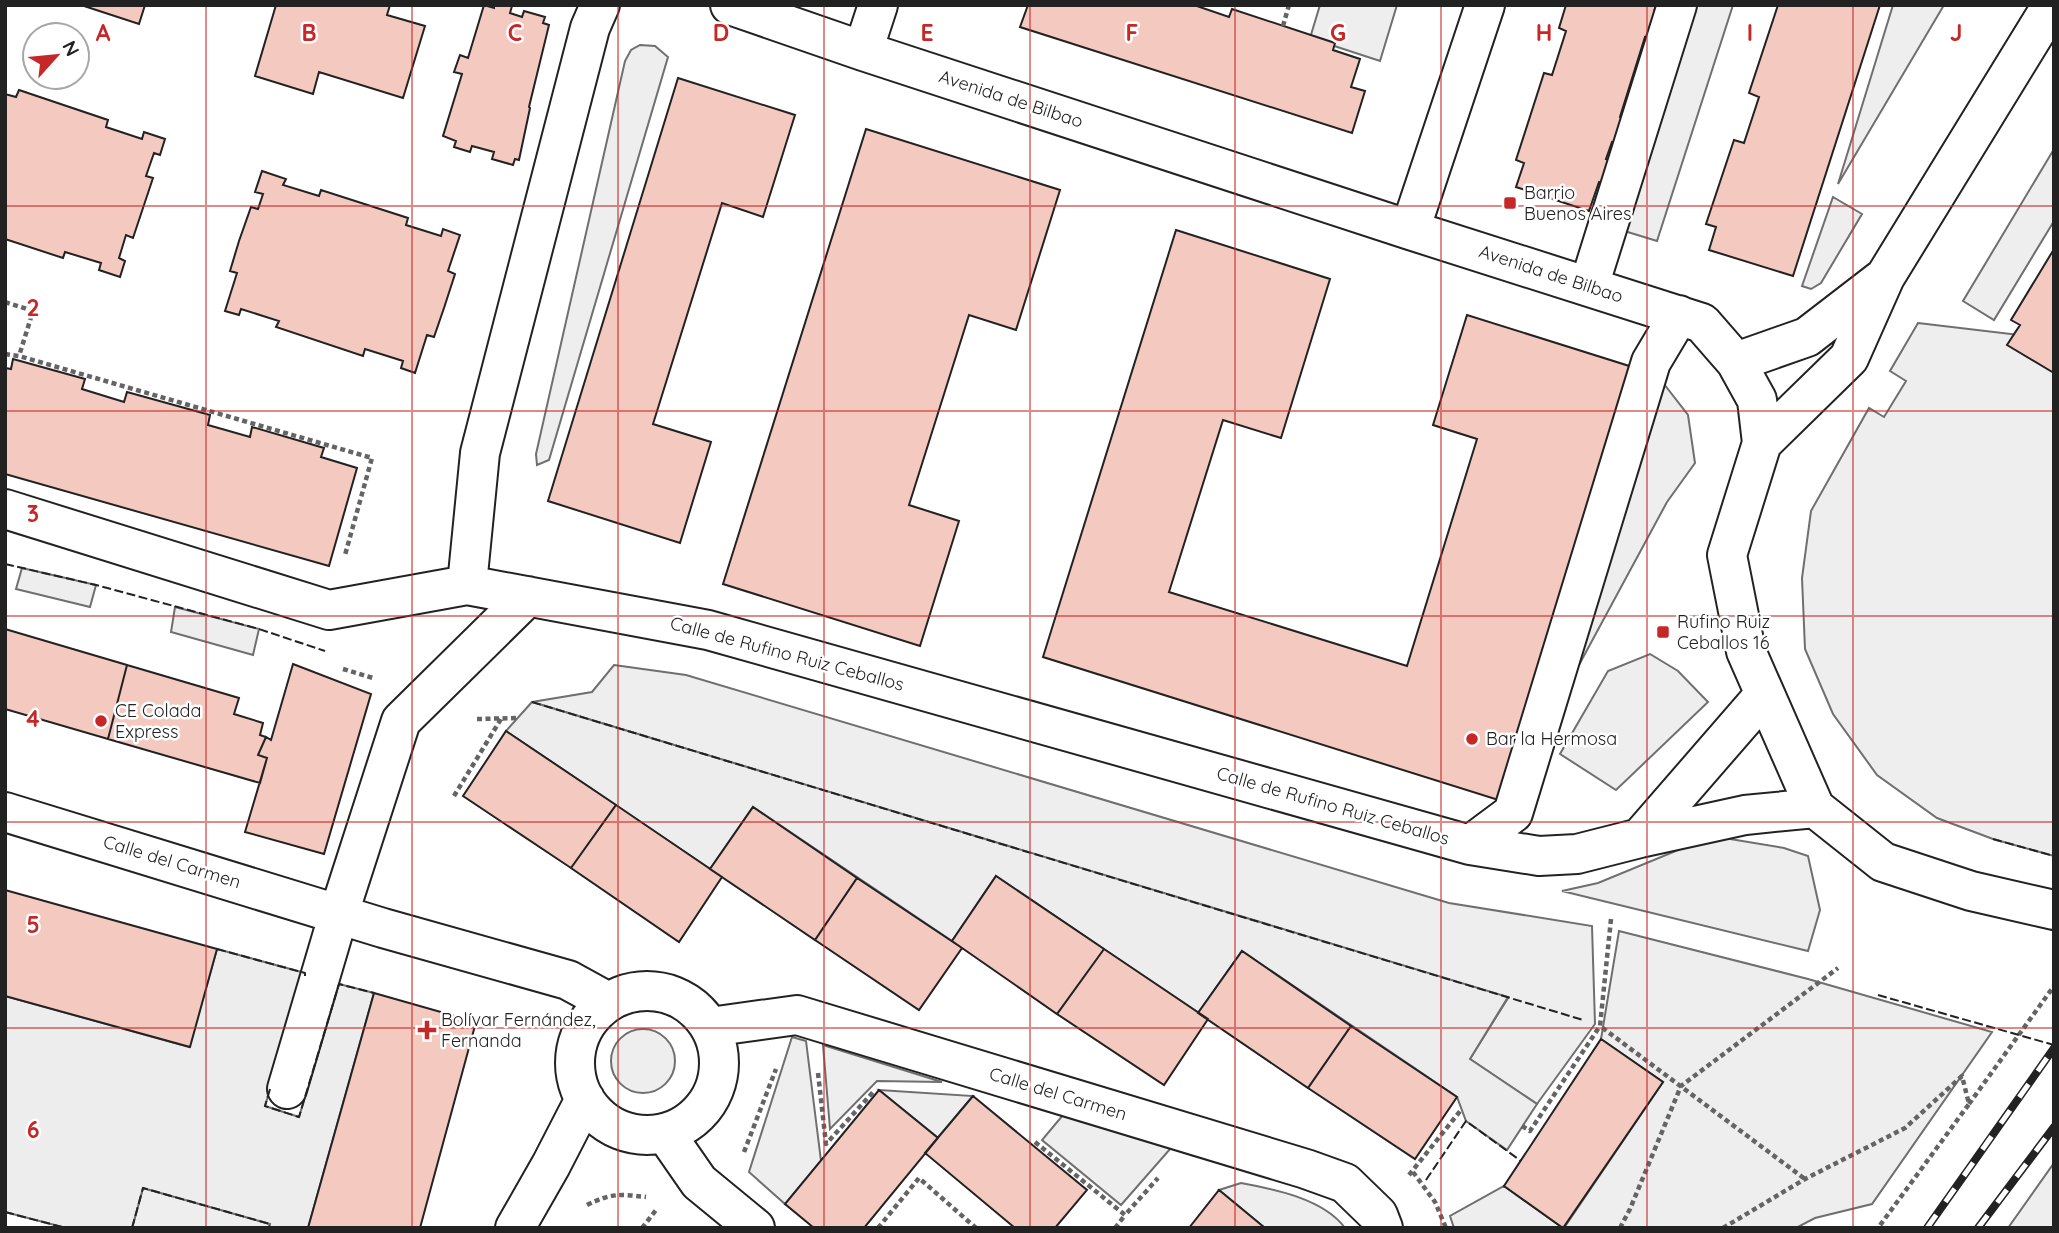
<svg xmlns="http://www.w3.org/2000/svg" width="2059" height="1233" font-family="Quicksand,sans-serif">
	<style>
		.green { fill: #eee; stroke: #6f6f6f; stroke-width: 2 }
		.parking { fill: #ededed; stroke: #6f6f6f; stroke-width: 2 }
		.building { fill: #f3c9c0; stroke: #222; stroke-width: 2 }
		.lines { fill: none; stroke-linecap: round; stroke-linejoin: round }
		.minor-casing { stroke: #222; stroke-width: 42 }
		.path { stroke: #646464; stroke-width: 4.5; stroke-dasharray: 5 3.5; stroke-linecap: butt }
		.minor { stroke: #fff; stroke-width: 38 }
		.rail-casing { stroke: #222; stroke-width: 8 }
		.rail { stroke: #fff; stroke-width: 5; stroke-dasharray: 16; stroke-linecap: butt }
		.fence { stroke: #222; stroke-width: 2; stroke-dasharray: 9 3.5; stroke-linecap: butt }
		.grid { fill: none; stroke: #c62828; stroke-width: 2; stroke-opacity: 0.55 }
		.poi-dot { fill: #c62828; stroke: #fff; stroke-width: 2.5 }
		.labels { text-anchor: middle; stroke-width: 5; stroke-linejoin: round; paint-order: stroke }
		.street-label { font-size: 18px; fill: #222; stroke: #fff }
		.poi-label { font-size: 18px; fill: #222; stroke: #fff; text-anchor: start }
		.grid-label { font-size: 23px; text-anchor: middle; font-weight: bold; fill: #c62828; stroke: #fff; stroke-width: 5; stroke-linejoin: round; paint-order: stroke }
	</style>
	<rect width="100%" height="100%" fill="#fff"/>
	<!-- green -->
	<path class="green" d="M 1320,5 L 1397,5 L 1380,61 L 1310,38 Z
		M 1677,5 L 1733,5 L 1657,241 L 1608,226 Z
		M 1893,5 L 1944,5 L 1838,184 Z
		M 640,45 L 655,46 L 668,57 L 549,460 L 537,465 L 536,454 L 625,61 L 631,50 Z
		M 2054,149 L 2054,221 L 1994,320 L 1963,301 Z
		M 1833,197 L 1862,214 L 1821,283 L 1811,289 L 1802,286 Z
		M 1918,323 L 2054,339 L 2054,856 L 1993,839 L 1937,818 L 1877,775 L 1833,714 L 1805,649 L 1802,578 L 1811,511 L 1869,408 L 1884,417 L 1906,381 L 1890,371 Z
		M 1650,366 L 1688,415 L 1695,463 L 1667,502 L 1532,752 Z
		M 22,568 L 96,585 L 90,607 L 16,589 Z
		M 175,607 L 259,629 L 253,655 L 171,632 Z
		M 1650,654 L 1678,671 L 1708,702 L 1616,790 L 1560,754 L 1608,671 Z
		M 614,665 L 686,675 L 1449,903 L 1592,926 L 1595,1024 L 1537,1104 L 1470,1059 L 1508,998 L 532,702 L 592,692 Z
		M 1712,836 L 1784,848 L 1808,856 L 1820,910 L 1808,951 L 1562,891 L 1598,883 Z
		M 1619,931 L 1808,979 L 1992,1032 L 1872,1204 L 1815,1218 L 1796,1228 L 1564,1228 L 1663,1082 L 1601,1039 Z
		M611 1061a32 32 0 1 1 64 0a32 32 0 1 1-64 0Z
		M 792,1037 L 806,1041 L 821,1161 L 785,1204 L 749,1172 Z
		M 823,1045 L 942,1082 L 877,1081 L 830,1129 Z
		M 879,1090 L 973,1096 L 938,1138 Z
		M 1063,1115 L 1171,1148 L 1121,1205 L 1042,1140 Z
		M 2054,1163 L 2054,1228 L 2008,1228 Z
		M 1241,1183 C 1274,1189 1324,1199 1345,1228 L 1265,1228 L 1219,1190 Z
		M 1504,1186 L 1563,1228 L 1454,1228 L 1450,1216 Z
		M 143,1188 L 270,1224 L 269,1228 L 132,1228 Z"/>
	<!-- parking -->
	<path class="parking" d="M 532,702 L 1508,997 L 1470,1059 L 1537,1104 L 1507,1150 L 1466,1121 L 1457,1097 L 1242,951 L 1198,1013 L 996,876 L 952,941 L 753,807 L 710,869 L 506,731 Z
		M 217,949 L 305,973 L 265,1106 L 299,1117 L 339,984 L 374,993 L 308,1228 L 269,1228 L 270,1224 L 143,1188 L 132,1228 L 66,1228 L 5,1212 L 5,996 L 189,1047 Z"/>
	<!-- building -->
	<path class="building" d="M 81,5 L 145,5 L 139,24 Z
		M 276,5 L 390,5 L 387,15 L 425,26 L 403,98 L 319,72 L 313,94 L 255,76 Z
		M 484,5 L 494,8 L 494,5 L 512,6 L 510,13 L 522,17 L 524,11 L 545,17 L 543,23 L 549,25 L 529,107 L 530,108 L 519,160 L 515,159 L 513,165 L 492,159 L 494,152 L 472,146 L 470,152 L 454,147 L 456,141 L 443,136 L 462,74 L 454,72 L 460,55 L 468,58 Z
		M 1028,5 L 1194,5 L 1229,17 L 1232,9 L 1335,43 L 1333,50 L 1360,59 L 1351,87 L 1365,91 L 1352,133 L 1020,27 Z
		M 1566,5 L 1656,5 L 1654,12 L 1664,16 L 1657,40 L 1645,37 L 1620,117 L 1631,121 L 1623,145 L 1612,142 L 1606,159 L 1618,162 L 1609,186 L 1599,182 L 1589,211 L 1516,187 L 1524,163 L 1516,160 L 1544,73 L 1552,75 L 1566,31 L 1559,28 Z
		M 1778,5 L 1880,5 L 1793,276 L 1709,250 L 1716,227 L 1706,224 L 1734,140 L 1744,143 L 1759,97 L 1749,93 Z
		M 678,78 L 795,115 L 763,217 L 722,203 L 653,424 L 711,442 L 680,543 L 548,501 Z
		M 19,90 L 108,120 L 106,127 L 142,139 L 144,132 L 165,139 L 160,155 L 154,153 L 146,176 L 153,178 L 133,238 L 126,235 L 119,258 L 125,261 L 120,277 L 99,270 L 101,263 L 65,252 L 63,258 L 5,239 L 5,94 L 16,97 Z
		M 866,129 L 1060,190 L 1016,330 L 969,315 L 909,505 L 959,521 L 920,646 L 723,584 Z
		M 262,171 L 286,179 L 283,185 L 319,196 L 321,190 L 408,218 L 406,225 L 441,236 L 443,229 L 460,235 L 448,271 L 455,274 L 444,308 L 434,337 L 427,335 L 415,373 L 401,368 L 403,361 L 365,349 L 363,356 L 276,327 L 279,321 L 241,309 L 239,315 L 225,311 L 237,273 L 230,271 L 239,241 L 251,207 L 258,209 L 263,194 L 255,192 Z
		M 1176,230 L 1330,279 L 1281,438 L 1223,420 L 1169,592 L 1407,666 L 1477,439 L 1433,425 L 1467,315 L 1642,370 L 1508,803 L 1043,657 Z
		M 2054,249 L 2054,373 L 2007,345 L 2020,325 L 2011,320 Z
		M 13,359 L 85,379 L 82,389 L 124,402 L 127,392 L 210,415 L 208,425 L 250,437 L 252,427 L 324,448 L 321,457 L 357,468 L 329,566 L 5,474 L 5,368 L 11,369 Z
		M 5,629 L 127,665 L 108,739 L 5,709 Z
		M 293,664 L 371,694 L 324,854 L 245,832 L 267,758 L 258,755 L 266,737 L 271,740 Z
		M 127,665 L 239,698 L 234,714 L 263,723 L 260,735 L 266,737 L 258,755 L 267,758 L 260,783 L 108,739 Z
		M 506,731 L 616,805 L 571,868 L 463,796 Z
		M 616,805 L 722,877 L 679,942 L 571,868 Z
		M 753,807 L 857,878 L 815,940 L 710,869 Z
		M 996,876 L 1104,949 L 1057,1014 L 952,941 Z
		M 857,878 L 962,948 L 919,1010 L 815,940 Z
		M 5,890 L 217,949 L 190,1047 L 5,996 Z
		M 1104,949 L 1208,1019 L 1164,1085 L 1057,1014 Z
		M 1242,951 L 1351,1026 L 1308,1088 L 1198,1013 Z
		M 374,993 L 476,1022 L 420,1228 L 308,1228 Z
		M 1351,1026 L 1457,1097 L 1415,1159 L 1308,1088 Z
		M 1601,1039 L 1663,1082 L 1563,1228 L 1504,1186 Z
		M 879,1090 L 938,1138 L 864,1228 L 814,1228 L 785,1204 Z
		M 973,1096 L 1087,1190 L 1055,1228 L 1015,1228 L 925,1153 Z
		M 1219,1190 L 1265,1228 L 1189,1228 Z"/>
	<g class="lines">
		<defs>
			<path id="minor" d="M 730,5 L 863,51 L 1410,230 L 1702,323 L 1736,362 L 1757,400 L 1762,443 L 1727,555 L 1746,651 L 1815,808 L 1883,862 L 1971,891 L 2054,910
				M 863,51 L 878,5
				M 1410,230 L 1485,5
				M 1589,286 L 1677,5
				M 1736,362 L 1807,337 L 1881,280
				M 1762,443 L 1849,358 L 1885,277 L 2052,5
				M 5,509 L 329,610 L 467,585 L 708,630 L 1470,845 L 1539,856 L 1577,854 L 1640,838 L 1745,815 L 1815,808
				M 467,585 L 480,453 L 590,28 L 600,5
				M 5,812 L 383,928 L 568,980 L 608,1002
				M 1640,838 L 1765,694
				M 1470,845 L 1513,813 L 1651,362 L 1679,315
				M575 1063a72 72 0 1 1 144 0a72 72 0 1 1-144 0Z
				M 710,1027 L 797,1015 L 1306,1169 L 1345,1183 L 1378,1215 L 1383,1228
				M 287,1089 L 339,913 L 401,721 L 528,596
				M 665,1133 L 699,1182 L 755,1228
				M 515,1228 L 551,1165 L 585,1099"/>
		</defs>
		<!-- minor casing -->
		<use href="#minor" class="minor-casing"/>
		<!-- path -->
		<path class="path" d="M 1283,26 L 1289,5
			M 5,302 L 33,311 L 19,356
			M 5,354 L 19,356 L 372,458 L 345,555
			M 343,669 L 373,678
			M 477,719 L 518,718
			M 454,796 L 501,719
			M 1611,919 L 1600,1026 L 1805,1179
			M 818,1073 L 826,1144 L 875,1090
			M 1969,1104 L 2054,986
			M 1522,1126 L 1530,1131 L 1600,1026
			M 1035,1142 L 1125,1215 L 1158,1178
			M 744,1152 L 776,1069
			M 1413,1172 L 1435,1202 L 1446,1228
			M 1409,1175 L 1461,1110
			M 587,1205 C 611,1193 620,1194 646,1197
			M 642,1228 L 656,1210
			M 878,1228 L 919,1178 L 976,1228
			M 1115,1228 L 1125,1215
			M 1620,1228 L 1630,1209 L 1681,1086 L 1838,968
			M 1723,1228 L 1805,1179 L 1905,1128 L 1962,1076 L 1969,1104 L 1878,1228"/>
		<!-- minor -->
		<use href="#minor" class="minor"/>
		<defs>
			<path id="rail" d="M 1927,1228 L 2054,1048
				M 1978,1228 L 2054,1127"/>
		</defs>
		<!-- rail casing -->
		<use href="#rail" class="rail-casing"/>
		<!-- rail -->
		<use href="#rail" class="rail"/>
		<!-- fence -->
		<path class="fence" d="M 5,564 L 96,585 L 259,629 L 325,651
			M 532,702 L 1583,1020
			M 1993,839 L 2054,856
			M 217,949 L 305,973 L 305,976
			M 1878,995 L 2054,1045
			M 270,1089 L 265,1106 L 299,1117 L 339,984 L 374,993
			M 1426,1180 L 1466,1121 L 1521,1161
			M 5,1212 L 66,1228
			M 132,1228 L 143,1188 L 270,1224 L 269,1228"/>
	</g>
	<!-- grid -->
	<path class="grid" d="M 206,5 L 206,1228M 412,5 L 412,1228M 618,5 L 618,1228M 824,5 L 824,1228M 1030,5 L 1030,1228M 1235,5 L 1235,1228M 1441,5 L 1441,1228M 1647,5 L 1647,1228M 1853,5 L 1853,1228M 5,206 L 2054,206M 5,411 L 2054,411M 5,616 L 2054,616M 5,822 L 2054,822M 5,1028 L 2054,1028"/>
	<!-- markers -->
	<g class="poi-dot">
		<rect x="1503" y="196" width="14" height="14" rx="3.5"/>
		<rect x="1656" y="625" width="14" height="14" rx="3.5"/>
		<circle cx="101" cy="721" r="7"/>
		<circle cx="1472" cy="739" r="7"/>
		<path d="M423.5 1019.5h7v7h7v7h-7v7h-7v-7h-7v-7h7z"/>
	</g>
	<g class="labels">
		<!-- street labels -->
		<g class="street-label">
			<text transform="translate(1011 99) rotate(18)" y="6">Avenida de Bilbao</text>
			<text transform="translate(1551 274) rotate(18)" y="6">Avenida de Bilbao</text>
			<text transform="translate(787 654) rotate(15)" y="6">Calle de Rufino Ruiz Ceballos</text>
			<text transform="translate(1333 806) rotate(16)" y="6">Calle de Rufino Ruiz Ceballos</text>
			<text transform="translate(172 862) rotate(17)" y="6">Calle del Carmen</text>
			<text transform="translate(1058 1094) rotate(17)" y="6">Calle del Carmen</text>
		</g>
		<!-- poi labels -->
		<g class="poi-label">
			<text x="1524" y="199">Barrio<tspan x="1524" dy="21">Buenos Aires</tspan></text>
			<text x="1677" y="628">Rufino Ruiz<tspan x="1677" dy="21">Ceballos 16</tspan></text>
			<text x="115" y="717">CE Colada<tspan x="115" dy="21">Express</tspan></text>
			<text x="1486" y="745">Bar la Hermosa</text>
			<text x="441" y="1026">Bolívar Fernández,<tspan x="441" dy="21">Fernanda</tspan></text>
		</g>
	</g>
	<g class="grid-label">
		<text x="103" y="41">A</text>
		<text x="309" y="41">B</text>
		<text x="515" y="41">C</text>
		<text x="721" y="41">D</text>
		<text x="927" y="41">E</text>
		<text x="1132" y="41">F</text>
		<text x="1338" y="41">G</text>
		<text x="1544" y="41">H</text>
		<text x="1750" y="41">I</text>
		<text x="1956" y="41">J</text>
		<text x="33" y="316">2</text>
		<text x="33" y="522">3</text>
		<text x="33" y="727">4</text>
		<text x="33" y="933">5</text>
		<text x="33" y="1138">6</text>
	</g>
	<!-- border -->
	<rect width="2059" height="1233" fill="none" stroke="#222222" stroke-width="14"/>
	<!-- north arrow -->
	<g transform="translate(56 56) rotate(63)"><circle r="33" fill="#ffffff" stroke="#a7a7a7" stroke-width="2"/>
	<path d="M0-5L12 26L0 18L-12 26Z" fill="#c62828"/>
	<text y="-10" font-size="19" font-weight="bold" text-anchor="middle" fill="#222222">N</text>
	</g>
</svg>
